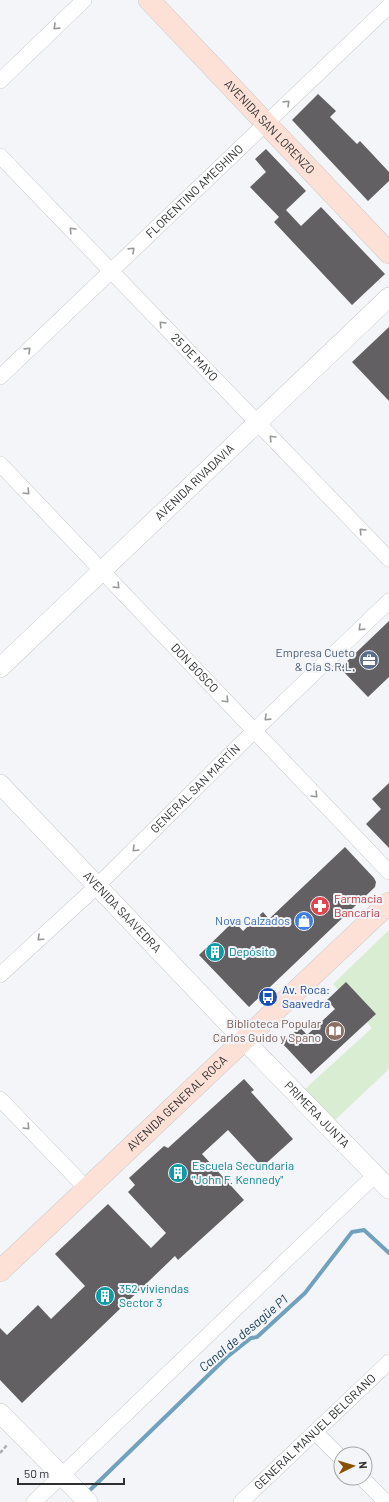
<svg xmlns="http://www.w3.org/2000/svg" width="389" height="1502" font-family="Barlow,sans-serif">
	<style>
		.green { fill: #d9edd2 }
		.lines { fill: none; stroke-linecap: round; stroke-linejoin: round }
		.stream { stroke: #72a1be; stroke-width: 4 }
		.building { fill: #626063 }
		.minor-casing { stroke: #c9cacd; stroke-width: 16 }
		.tertiary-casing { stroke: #c9cacd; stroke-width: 20 }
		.secondary-casing { stroke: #c9cacd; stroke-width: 22 }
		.path { stroke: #adaeb1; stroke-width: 2.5; stroke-dasharray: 4 2; stroke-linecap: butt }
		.minor { stroke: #fff; stroke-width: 15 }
		.tertiary { stroke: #fff; stroke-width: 19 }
		.secondary { stroke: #fde1d7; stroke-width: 21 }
		.oneway { stroke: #979898 }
		.labels { text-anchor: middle; stroke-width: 4; stroke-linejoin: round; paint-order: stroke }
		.street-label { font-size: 12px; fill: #2f3031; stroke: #f4f5f9 }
		.service-label { font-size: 12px; fill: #4e5e75; stroke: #f4f5f9; text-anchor: end }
		.health-label { font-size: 12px; fill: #be3a42; stroke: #f4f5f9; text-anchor: start }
		.shop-label { font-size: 12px; fill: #366cbe; stroke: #f4f5f9; text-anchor: end }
		.culture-label { font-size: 12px; fill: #0d838f; stroke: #f4f5f9; text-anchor: start }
		.transit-label { font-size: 12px; fill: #164399; stroke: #f4f5f9; text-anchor: start }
		.education-label { font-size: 12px; fill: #785e54; stroke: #f4f5f9; text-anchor: end }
		.water-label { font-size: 13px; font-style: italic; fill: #133a50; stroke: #f4f5f9 }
	</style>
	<rect width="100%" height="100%" fill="#f4f5f9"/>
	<!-- green -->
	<path class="green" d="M 389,930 L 389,1069 L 334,1121 L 305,1089 L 372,1028 L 333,984 Z"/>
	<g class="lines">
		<!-- stream -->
		<path class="stream" d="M 89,1491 L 227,1357 L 251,1338 L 257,1337 L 305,1293 L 352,1232 L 364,1230 L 389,1253"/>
	</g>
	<!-- building -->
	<path class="building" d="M 318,94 L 336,111 L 330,117 L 357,144 L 360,141 L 389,172 L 389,181 L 368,201 L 292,120 Z
		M 266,149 L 306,191 L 286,210 L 301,226 L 321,207 L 385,274 L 352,305 L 274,222 L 279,217 L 250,187 L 266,172 L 255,159 Z
		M 389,327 L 389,401 L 352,362 Z
		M 389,621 L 389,677 L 368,697 L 340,668 Z
		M 389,783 L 389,848 L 366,824 L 381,809 L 372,799 Z
		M 345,847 L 374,878 L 376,882 L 375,887 L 249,1007 L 199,955 L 234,921 L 243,931 L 263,912 L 269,919 Z
		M 346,982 L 376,1014 L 311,1074 L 282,1043 L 300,1027 L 307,1035 L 335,1009 L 327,1000 Z
		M 244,1079 L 254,1090 L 251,1092 L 293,1139 L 262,1167 L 228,1130 L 202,1154 L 244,1200 L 178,1260 L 175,1256 L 22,1403 L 0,1380 L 0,1328 L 7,1335 L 38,1305 L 51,1319 L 85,1286 L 55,1254 L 108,1204 L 151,1248 L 166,1233 L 128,1192 L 135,1185 L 129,1178 L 164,1146 L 168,1148 Z"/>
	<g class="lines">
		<defs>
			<g id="minor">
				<path d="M 0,81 L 84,0"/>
				<path id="s1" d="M 0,156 L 389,559"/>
				<path id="s2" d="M 0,377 L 389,6"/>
				<path id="s3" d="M 0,464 L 389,872"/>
				<path id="s4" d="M 0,975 L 97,886 L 254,731 L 389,601"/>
				<path d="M 0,1099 L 87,1189"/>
				<path d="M 315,1432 L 341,1458"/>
				<path d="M 362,1478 L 386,1502"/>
				<path d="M 34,1502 L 375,1175"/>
				<path id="s5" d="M 241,1502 L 389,1362"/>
			</g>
			<g id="tertiary">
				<path id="s6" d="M 0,668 L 389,297"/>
				<path id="s7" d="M 0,784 L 244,1040 L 389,1189"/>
				<path d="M 0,1413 L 88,1502"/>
			</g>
			<g id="secondary">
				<path id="s8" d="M 149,0 L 389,253"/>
				<path id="s9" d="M 0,1271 L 389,903"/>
			</g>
		</defs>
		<!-- minor casing -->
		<use href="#minor" class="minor-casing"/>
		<!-- tertiary casing -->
		<use href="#tertiary" class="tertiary-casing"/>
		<!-- secondary casing -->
		<use href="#secondary" class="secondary-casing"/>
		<!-- path -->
		<path class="path" d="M 0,1453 L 8,1444"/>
		<!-- minor -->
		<use href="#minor" class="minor"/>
		<!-- tertiary -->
		<use href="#tertiary" class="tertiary"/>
		<!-- secondary -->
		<use href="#secondary" class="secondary"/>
	</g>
	<!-- one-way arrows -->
	<defs><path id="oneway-chevron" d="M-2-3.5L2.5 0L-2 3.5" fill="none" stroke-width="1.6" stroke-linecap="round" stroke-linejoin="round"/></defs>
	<g class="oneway">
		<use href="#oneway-chevron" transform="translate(56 27) rotate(136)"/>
		<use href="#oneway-chevron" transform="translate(287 103) rotate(-44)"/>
		<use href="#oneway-chevron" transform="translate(72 230) rotate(-134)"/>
		<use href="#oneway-chevron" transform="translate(132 250) rotate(-44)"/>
		<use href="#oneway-chevron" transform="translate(162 324) rotate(-134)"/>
		<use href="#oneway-chevron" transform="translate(28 350) rotate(-44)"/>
		<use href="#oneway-chevron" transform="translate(272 438) rotate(-134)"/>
		<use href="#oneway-chevron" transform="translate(27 492) rotate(46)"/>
		<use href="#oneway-chevron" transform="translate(362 531) rotate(-134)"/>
		<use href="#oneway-chevron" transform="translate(117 586) rotate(46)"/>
		<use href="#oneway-chevron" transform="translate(361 628) rotate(136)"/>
		<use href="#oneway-chevron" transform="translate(226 700) rotate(46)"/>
		<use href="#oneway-chevron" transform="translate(267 718) rotate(136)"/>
		<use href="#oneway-chevron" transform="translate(315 795) rotate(46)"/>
		<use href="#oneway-chevron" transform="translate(135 849) rotate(135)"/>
		<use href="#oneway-chevron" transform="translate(40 938) rotate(138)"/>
		<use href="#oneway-chevron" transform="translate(27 1127) rotate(46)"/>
	</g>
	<!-- icons -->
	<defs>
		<symbol id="office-disc" viewBox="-11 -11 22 22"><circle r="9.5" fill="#5c6f8a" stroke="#f4f5f9"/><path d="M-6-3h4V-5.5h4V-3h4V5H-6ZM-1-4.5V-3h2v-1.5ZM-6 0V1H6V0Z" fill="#fff"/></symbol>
		<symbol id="pharmacy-disc" viewBox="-11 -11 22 22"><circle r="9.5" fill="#e0444e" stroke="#f4f5f9"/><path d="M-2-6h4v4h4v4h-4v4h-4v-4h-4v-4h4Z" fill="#fff"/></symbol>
		<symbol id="shop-disc" viewBox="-11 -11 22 22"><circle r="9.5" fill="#3f7fe0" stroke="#f4f5f9"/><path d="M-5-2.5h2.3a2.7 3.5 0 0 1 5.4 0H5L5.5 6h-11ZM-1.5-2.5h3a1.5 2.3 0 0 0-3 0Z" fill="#fff"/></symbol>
		<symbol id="building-disc" viewBox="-11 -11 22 22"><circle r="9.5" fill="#0f9aa8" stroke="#f4f5f9"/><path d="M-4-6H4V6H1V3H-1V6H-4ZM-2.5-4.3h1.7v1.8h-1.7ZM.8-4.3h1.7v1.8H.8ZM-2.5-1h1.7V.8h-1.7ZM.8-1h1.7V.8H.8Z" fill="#fff"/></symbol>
		<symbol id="bus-disc" viewBox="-11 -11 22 22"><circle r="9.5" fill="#1a4fb4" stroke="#f4f5f9"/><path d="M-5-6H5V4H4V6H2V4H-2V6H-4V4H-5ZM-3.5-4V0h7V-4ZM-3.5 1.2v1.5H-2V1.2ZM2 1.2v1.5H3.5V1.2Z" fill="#fff"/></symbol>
		<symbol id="library-disc" viewBox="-11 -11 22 22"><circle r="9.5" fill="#8d6e63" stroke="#f4f5f9"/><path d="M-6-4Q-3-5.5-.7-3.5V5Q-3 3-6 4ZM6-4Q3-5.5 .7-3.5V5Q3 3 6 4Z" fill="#fff"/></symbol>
	</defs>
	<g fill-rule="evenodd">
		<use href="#office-disc" x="358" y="649" width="22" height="22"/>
		<use href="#pharmacy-disc" x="309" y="895" width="22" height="22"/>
		<use href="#shop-disc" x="293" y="910" width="22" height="22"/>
		<use href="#building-disc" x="204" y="941" width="22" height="22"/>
		<use href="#bus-disc" x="257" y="986" width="22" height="22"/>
		<use href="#library-disc" x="324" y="1020" width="22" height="22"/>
		<use href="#building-disc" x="167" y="1162" width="22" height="22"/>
		<use href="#building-disc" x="94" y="1285" width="22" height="22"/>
	</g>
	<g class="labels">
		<!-- street labels -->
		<g class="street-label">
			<text dy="4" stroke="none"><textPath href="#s8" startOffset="175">AVENIDA SAN LORENZO</textPath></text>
			<text dy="4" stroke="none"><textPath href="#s2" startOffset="269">FLORENTINO AMEGHINO</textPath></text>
			<text dy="4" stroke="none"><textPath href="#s1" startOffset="280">25 DE MAYO</textPath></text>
			<text dy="4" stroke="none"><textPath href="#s6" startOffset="269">AVENIDA RIVADAVIA</textPath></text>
			<text dy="4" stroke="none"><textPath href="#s3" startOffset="282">DON BOSCO</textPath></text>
			<text dy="4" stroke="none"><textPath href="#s4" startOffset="270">GENERAL SAN MARTÍN</textPath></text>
			<text dy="4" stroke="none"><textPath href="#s7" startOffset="177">AVENIDA SAAVEDRA</textPath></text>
			<text dy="4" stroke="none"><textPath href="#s9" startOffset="244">AVENIDA GENERAL ROCA</textPath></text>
			<text dy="4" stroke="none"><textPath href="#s7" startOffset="458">PRIMERA JUNTA</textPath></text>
			<text dy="4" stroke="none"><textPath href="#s5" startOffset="102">GENERAL MANUEL BELGRANO</textPath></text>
		</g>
		<!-- service labels -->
		<g class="service-label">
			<text x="355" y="657">Empresa Cueto<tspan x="355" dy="14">&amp; Cia S.R.L.</tspan></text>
		</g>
		<!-- health labels -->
		<g class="health-label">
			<text x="334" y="903">Farmacia<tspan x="334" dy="14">Bancaria</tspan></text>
		</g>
		<!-- shop labels -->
		<g class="shop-label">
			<text x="290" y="925">Nova Calzados</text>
		</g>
		<!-- culture labels -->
		<g class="culture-label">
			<text x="229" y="956">Depósito</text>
			<text x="192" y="1170">Escuela Secundaria<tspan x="192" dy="14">"John F. Kennedy"</tspan></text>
			<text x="119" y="1293">352 viviendas<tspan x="119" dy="14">Sector 3</tspan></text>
		</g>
		<!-- transit labels -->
		<g class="transit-label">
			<text x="282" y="994">Av. Roca:<tspan x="282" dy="14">Saavedra</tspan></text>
		</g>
		<!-- education labels -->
		<g class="education-label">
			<text x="321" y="1028">Biblioteca Popular<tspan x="321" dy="14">Carlos Guido y Spano</tspan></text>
		</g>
		<!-- water labels -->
		<g class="water-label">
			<text transform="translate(243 1333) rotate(-40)" y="5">Canal de desagüe P1</text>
		</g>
	</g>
	<!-- north arrow -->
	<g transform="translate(353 1466) rotate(85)"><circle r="19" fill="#f4f5f9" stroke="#a5a6a9"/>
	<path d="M0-3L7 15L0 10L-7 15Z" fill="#885200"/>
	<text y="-6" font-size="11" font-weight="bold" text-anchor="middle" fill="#2f3031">N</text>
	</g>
	<!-- scale -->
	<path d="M18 1478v6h106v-6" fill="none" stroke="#2f3031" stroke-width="2"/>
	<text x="24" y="1478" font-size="12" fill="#2f3031" stroke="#f4f5f9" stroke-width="3" paint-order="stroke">50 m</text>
</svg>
